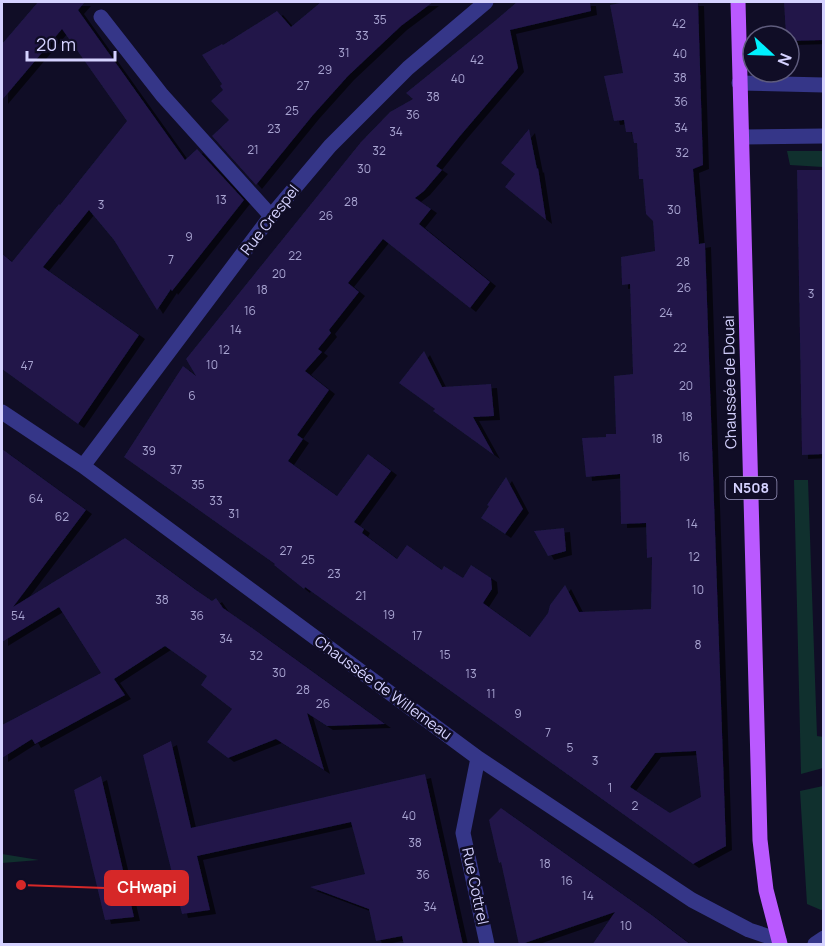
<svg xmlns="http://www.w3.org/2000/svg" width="825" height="946" font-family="Manrope,sans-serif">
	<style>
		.green { fill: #10302e }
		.building { fill: #201848; fill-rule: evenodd; filter: url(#shadow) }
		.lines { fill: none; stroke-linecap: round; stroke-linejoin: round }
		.minor { stroke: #353688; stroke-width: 15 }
		.major { stroke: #ba59ff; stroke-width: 15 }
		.labels { text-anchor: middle; stroke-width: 5; stroke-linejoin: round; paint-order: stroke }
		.number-label { font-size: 12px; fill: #a8a4d1 }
		.shield { fill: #100d26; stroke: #9a97be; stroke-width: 1.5 }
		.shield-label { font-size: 14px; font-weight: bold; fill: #d5d2ff }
		.street-label { font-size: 15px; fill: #d5d2ff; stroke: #100d26 }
		.leader { fill: none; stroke: #d62828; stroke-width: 2 }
		.callout-dot { fill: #d62828; stroke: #100d26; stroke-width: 2 }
		.callout { fill: #d62828; stroke: #d62828; stroke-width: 2 }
		.callout-label { font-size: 16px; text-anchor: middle; font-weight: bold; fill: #fff }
	</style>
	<defs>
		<filter id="shadow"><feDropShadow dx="6" dy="4" stdDeviation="0" flood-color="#0009"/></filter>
	</defs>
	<rect width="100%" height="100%" fill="#100d26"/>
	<!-- green -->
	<path class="green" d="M 787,151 L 823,151 L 823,167 L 790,165 Z
		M 794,480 L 808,480 L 817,736 L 824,737 L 823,768 L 801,774 Z
		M 823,786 L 824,909 L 821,910 L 807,904 L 800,791 Z
		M 2,854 L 39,860 L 2,863 Z"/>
	<!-- building -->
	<path class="building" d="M 38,2 L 85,2 L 78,10 L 185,160 L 197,149 L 244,200 L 172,291 L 171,289 L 157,310 L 114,240 L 89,210 L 43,267 L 139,335 L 78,424 L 2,369 L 2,254 L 12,262 L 59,204 L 60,205 L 127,121 L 62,29 L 2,100 L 2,44 Z
		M 321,2 L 433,2 L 401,26 L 348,76 L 313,115 L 256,185 L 212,136 L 229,120 L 211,101 L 223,90 L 220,86 L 222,84 L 202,55 L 222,44 L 223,45 L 277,11 L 291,27 Z
		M 517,2 L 590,2 L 591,11 L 510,30 L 518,68 L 460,136 L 436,166 L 442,170 L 424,191 L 415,198 L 431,209 L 419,224 L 490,282 L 470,308 L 383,239 L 348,283 L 359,292 L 329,330 L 331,333 L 318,349 L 322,352 L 305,371 L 329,390 L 297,435 L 303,439 L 288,461 L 337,496 L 368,454 L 391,471 L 354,522 L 364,529 L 362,533 L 397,559 L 407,545 L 442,570 L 444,566 L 463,578 L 471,565 L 491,578 L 492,589 L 483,603 L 530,637 L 548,613 L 550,605 L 565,585 L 579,612 L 651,609 L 652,557 L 647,558 L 646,523 L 621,524 L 620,474 L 586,477 L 582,438 L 606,437 L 606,434 L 616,434 L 614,376 L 633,374 L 630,284 L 622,285 L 621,257 L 655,251 L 653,221 L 646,214 L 643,179 L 639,179 L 637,143 L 634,143 L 632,132 L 626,132 L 624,120 L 614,121 L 604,76 L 623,73 L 610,5 L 625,2 L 698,2 L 703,165 L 693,169 L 699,244 L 705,243 L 726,846 L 693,864 L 305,587 L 304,589 L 274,565 L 275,564 L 124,457 L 183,366 L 196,376 L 186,359 L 361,142 L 390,112 L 413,99 L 406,93 L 496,20 ZM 696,751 L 701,797 L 670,813 L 630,787 L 655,753 Z
		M 784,2 L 824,2 L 824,40 L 789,41 L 789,36 L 786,36 Z
		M 529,129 L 537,169 L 538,168 L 546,220 L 505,187 L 515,174 L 501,163 Z
		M 797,170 L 824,170 L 824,454 L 802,455 Z
		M 424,351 L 442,387 L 491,384 L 494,416 L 473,417 L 494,455 L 433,411 L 435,409 L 399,383 Z
		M 2,449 L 86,510 L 13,607 L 125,538 L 196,590 L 212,601 L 216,598 L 223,608 L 255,630 L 385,724 L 327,726 L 307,713 L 324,770 L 276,739 L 228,758 L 207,742 L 232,709 L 201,685 L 207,676 L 165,646 L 114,679 L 125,695 L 35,744 L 32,739 L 2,758 L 2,725 L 101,673 L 59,607 L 2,642 Z
		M 506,477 L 523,509 L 505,534 L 481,518 L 489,506 L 487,505 Z
		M 564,528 L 566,551 L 548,556 L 534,531 Z
		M 171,741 L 191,828 L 425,774 L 463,945 L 404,945 L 402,936 L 376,941 L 369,909 L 310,887 L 365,874 L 351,822 L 197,856 L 210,910 L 182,914 L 143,755 Z
		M 101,776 L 134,917 L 105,920 L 74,790 Z
		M 501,808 L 653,916 L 691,945 L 592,945 L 615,912 L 519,945 L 501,862 L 499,863 L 489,820 Z"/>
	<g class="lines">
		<!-- minor -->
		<path class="minor" d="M 101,17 L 162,95 L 271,216
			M 739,83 L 824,85
			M 742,137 L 824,136
			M 2,412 L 83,466 L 478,758 L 692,900 L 749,930 L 779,940
			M 83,466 L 271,216 L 330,146 L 408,68 L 486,2
			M 478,758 L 463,833 L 487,944
			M 815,944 L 824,938"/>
		<!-- major -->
		<path class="major" d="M 738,2 L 760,840 L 766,890 L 780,944"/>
	</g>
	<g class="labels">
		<!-- number labels -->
		<g class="number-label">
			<text x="380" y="24">35</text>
			<text x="679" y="28">42</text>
			<text x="362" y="40">33</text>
			<text x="344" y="57">31</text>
			<text x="680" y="58">40</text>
			<text x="477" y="64">42</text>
			<text x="325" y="74">29</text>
			<text x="680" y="82">38</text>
			<text x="458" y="83">40</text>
			<text x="303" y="90">27</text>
			<text x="433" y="101">38</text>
			<text x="681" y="106">36</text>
			<text x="292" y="115">25</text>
			<text x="413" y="119">36</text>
			<text x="681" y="132">34</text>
			<text x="274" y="133">23</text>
			<text x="396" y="136">34</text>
			<text x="253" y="154">21</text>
			<text x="379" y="155">32</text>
			<text x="682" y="157">32</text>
			<text x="364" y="173">30</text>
			<text x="221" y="204">13</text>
			<text x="351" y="206">28</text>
			<text x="101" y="209">3</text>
			<text x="674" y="214">30</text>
			<text x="326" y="220">26</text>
			<text x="189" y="241">9</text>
			<text x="295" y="260">22</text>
			<text x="171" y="264">7</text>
			<text x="683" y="266">28</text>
			<text x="279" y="278">20</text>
			<text x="684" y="292">26</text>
			<text x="262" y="294">18</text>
			<text x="811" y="298">3</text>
			<text x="250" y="315">16</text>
			<text x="666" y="317">24</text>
			<text x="236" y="334">14</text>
			<text x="680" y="352">22</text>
			<text x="224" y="354">12</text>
			<text x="212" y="369">10</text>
			<text x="27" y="370">47</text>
			<text x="686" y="390">20</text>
			<text x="192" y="400">6</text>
			<text x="687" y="421">18</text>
			<text x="657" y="443">18</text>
			<text x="149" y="455">39</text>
			<text x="684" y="461">16</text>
			<text x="176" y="474">37</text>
			<text x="198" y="489">35</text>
			<text x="36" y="503">64</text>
			<text x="216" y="505">33</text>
			<text x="234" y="518">31</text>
			<text x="62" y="521">62</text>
			<text x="692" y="528">14</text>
			<text x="286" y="555">27</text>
			<text x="694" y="561">12</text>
			<text x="308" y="564">25</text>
			<text x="334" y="578">23</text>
			<text x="698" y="594">10</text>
			<text x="361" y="600">21</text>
			<text x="162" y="604">38</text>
			<text x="389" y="619">19</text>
			<text x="18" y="620">54</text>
			<text x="197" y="620">36</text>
			<text x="417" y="640">17</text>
			<text x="226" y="643">34</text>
			<text x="698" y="649">8</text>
			<text x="445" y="659">15</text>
			<text x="256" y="660">32</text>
			<text x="279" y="677">30</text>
			<text x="471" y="678">13</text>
			<text x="303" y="694">28</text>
			<text x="491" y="698">11</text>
			<text x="323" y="708">26</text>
			<text x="518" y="718">9</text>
			<text x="548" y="737">7</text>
			<text x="570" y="752">5</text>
			<text x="595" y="765">3</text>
			<text x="610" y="792">1</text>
			<text x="635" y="810">2</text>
			<text x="409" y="820">40</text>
			<text x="415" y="847">38</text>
			<text x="545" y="868">18</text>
			<text x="423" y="879">36</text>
			<text x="567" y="885">16</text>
			<text x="588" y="900">14</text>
			<text x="430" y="911">34</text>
			<text x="626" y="930">10</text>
		</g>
		<!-- shield labels -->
		<rect class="shield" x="725.5" y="477" width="51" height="22" rx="4.5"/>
		<g class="shield-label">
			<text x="751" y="493">N508</text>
		</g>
		<!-- street labels -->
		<g class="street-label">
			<text transform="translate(270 220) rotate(-52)" y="5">Rue Crespel</text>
			<text transform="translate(730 382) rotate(-91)" y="5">Chaussée de Douai</text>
			<text transform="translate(383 688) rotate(36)" y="5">Chaussée de Willemeau</text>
			<text transform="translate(475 886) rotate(78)" y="5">Rue Cottrel</text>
		</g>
	</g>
	<!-- callouts -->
	<path class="leader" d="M21 885L105 888"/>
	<circle class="callout-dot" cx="21" cy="885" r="6"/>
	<rect class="callout" x="105" y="871" width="83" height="34" rx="6"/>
	<g class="callout-label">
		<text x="147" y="893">CHwapi</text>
	</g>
	<!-- border -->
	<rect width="825" height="946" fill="none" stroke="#d5d2ff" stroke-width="6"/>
	<!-- north arrow -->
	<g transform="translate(771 54) rotate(112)"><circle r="28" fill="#100d26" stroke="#5f5c7d" stroke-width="1.5"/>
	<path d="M0-4.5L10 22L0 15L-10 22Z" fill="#00effd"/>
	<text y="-9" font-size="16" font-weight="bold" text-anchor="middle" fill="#d5d2ff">N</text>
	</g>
	<!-- scale -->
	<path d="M27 51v9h88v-9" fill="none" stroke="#d5d2ff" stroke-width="3"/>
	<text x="36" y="51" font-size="18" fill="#d5d2ff" stroke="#100d26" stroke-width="4.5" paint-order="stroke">20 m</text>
</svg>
